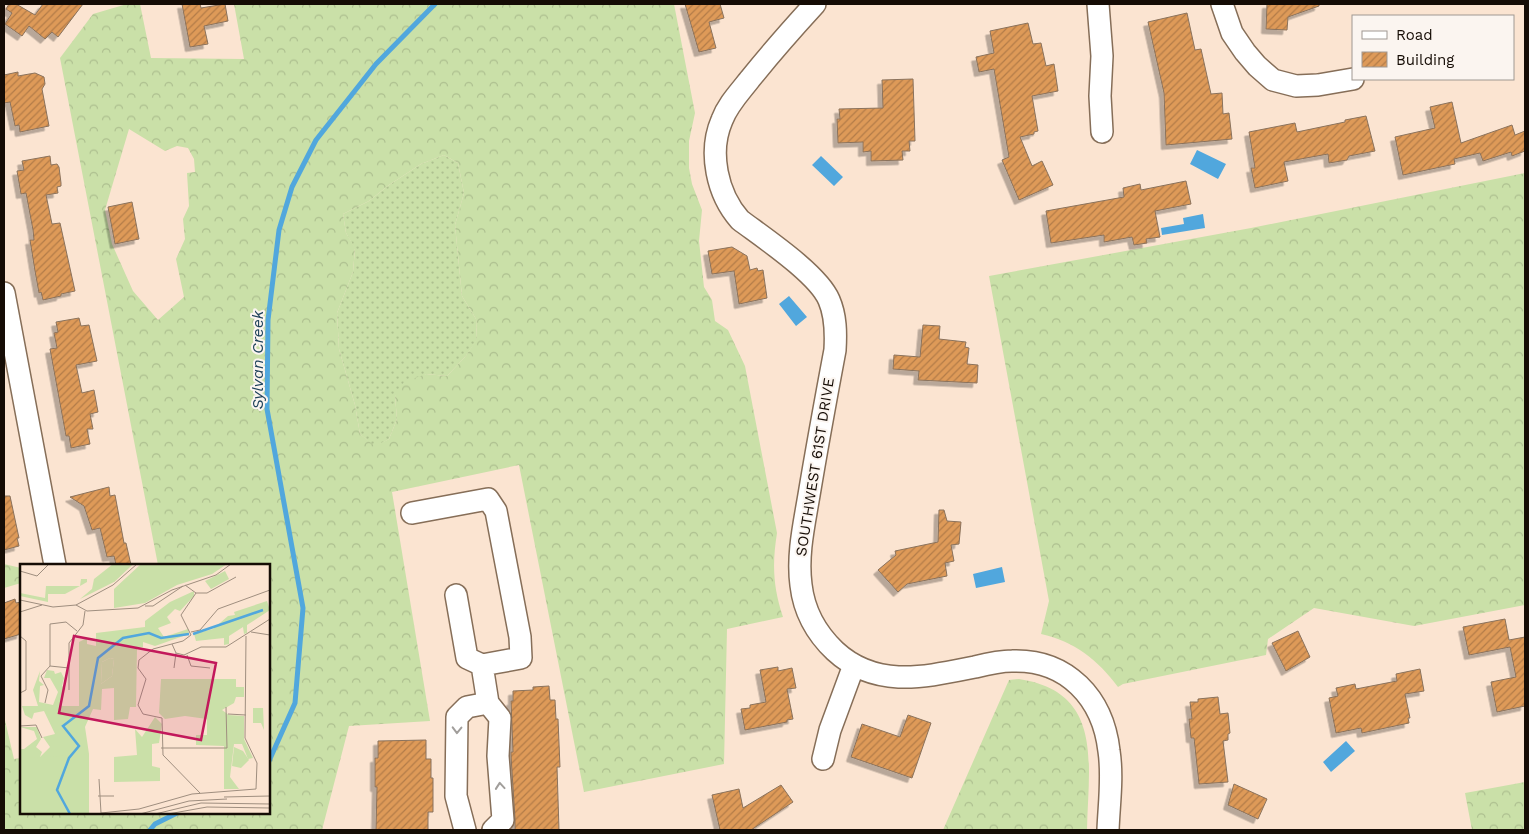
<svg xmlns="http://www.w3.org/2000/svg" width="1529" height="834" font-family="'Work Sans',sans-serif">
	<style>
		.grass { fill: url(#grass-dots) }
		.forest { fill: url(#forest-crowns); fill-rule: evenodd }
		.water { fill: #51a7dd }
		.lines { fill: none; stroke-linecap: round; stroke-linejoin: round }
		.stream { stroke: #51a7dd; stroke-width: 5 }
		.building { fill: url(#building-hatch); stroke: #8a725c; filter: url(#shadow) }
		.minor-casing { stroke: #866e58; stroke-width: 24 }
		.minor { stroke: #fff; stroke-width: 21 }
		.oneway { stroke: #a19e9b }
		.labels { text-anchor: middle; stroke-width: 4; stroke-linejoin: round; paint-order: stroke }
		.street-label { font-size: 15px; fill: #150c05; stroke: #fbf5f0 }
		.water-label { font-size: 16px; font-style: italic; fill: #1f435b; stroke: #fbf5f0 }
		.inset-river { fill: none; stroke: #51a7dd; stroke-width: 2.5 }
		.inset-road { fill: none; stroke: #9f8e7f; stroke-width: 1 }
		.view { fill: #c2185b; fill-opacity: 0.15; stroke: #c2185b; stroke-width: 2.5 }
		.inset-edge { fill: none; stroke: #150c05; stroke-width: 2.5 }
	</style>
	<defs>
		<pattern id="grass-dots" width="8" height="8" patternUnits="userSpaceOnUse" patternTransform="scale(1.25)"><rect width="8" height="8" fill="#cae0a8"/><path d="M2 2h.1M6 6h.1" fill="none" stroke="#adbf8f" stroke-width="1.8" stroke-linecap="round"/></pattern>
		<pattern id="forest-crowns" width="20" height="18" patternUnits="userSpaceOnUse" patternTransform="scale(1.25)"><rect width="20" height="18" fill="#cae0a8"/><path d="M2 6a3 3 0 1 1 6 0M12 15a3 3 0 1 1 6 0" fill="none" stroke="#adbf8f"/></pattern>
		<pattern id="building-hatch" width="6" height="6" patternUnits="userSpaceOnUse" patternTransform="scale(1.25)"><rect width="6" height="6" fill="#de9a59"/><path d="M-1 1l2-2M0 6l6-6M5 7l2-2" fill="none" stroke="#b37c48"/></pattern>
		<filter id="shadow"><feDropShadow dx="-4.5" dy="4.5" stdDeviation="0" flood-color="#0004"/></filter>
	</defs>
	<rect width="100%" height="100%" fill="#fbe4d1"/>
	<!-- grass -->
	<path class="grass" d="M 444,155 L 458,163 L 464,193 L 455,225 L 462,296 L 476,319 L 477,340 L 465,357 L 447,376 L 426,374 L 395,396 L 397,419 L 389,439 L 375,447 L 360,434 L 355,405 L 339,349 L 337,313 L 353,272 L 355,249 L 346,233 L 343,214 L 369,201 L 389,185 L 421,164 Z"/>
	<!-- forest -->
	<path class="forest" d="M 127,4 L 140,4 L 151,58 L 244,59 L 234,4 L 674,4 L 695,113 L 689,141 L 689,168 L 692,184 L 702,210 L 699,241 L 704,287 L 712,300 L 715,321 L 728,330 L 745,366 L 777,533 C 772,564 773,587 783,617 L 727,629 L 724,764 L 584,792 L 519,465 L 392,492 L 430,721 L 349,726 L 322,830 L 4,830 L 4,716 L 14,759 L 21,758 L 21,813 L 269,813 L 269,565 L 158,565 L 60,58 L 93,14 ZM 129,129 L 165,151 L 177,146 L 188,148 L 194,159 L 195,172 L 187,173 L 189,206 L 183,219 L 185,239 L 176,259 L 184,297 L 158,320 L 133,291 L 112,244 L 105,210 ZM 444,155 L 458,163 L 464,193 L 455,225 L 462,296 L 476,319 L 477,339 L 465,357 L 447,376 L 426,374 L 404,382 L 395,396 L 397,419 L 389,439 L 375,446 L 360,434 L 355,405 L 339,349 L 337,313 L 353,272 L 355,248 L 346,233 L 343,214 L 369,201 L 389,185 L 421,164 Z
		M 1525,173 L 1525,605 L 1414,626 L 1314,608 L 1268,639 L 1266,655 L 1123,684 L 1118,687 C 1098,660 1074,641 1041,634 L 1049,601 L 989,276 L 1251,228 Z
		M 4,564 L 21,568 L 21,583 L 4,588 Z
		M 1019,679 C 1105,692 1088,766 1087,830 L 943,830 L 1009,680 Z
		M 1525,782 L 1525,830 L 1472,830 L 1465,793 Z"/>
	<!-- water -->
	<path class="water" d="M 1197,150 L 1226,164 L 1218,179 L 1190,164 Z
		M 821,156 L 843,177 L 834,186 L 812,165 Z
		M 1203,214 L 1205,228 L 1162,235 L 1161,228 L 1184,224 L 1183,218 Z
		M 789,296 L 807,317 L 796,326 L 779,304 Z
		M 1002,567 L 1005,582 L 976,588 L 973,574 Z
		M 1346,741 L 1355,751 L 1331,772 L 1323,762 Z"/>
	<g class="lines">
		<!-- stream -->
		<path class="stream" d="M 269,761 L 295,703 L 303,608 L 267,409 L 268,320 L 279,230 L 292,187 L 316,140 L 376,64 L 435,4
			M 150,830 L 155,824 L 177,813"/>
	</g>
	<!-- building -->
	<path class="building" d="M 9,4 L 16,4 L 35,15 L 43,4 L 83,4 L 58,37 L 52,32 L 45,39 L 29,26 L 22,36 L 5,24 L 12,13 L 6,9 Z
		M 182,4 L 200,4 L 201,8 L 225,4 L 228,21 L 204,26 L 208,44 L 190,47 Z
		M 685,4 L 720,4 L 724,18 L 709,22 L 716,48 L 699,52 Z
		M 1267,4 L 1319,4 L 1319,6 L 1288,17 L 1287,30 L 1266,29 Z
		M 1187,13 L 1195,50 L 1201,49 L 1211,94 L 1222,93 L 1223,114 L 1229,113 L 1232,139 L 1166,145 L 1164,93 L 1148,22 Z
		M 1028,23 L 1033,44 L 1041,43 L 1046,66 L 1054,64 L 1058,91 L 1032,96 L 1038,131 L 1034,132 L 1034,134 L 1020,137 L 1032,166 L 1042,161 L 1053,185 L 1019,200 L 1002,160 L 1009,157 L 994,69 L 979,72 L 976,57 L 994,53 L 990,31 Z
		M 18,72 L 18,76 L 35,73 L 44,77 L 45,84 L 42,89 L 49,126 L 20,132 L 19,125 L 15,126 L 10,102 L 4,103 L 4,75 Z
		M 913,79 L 915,141 L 909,141 L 910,151 L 902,151 L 903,160 L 871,161 L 871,151 L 863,152 L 863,142 L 838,143 L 837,119 L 840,119 L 839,109 L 883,108 L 882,80 Z
		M 1452,102 L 1461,143 L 1512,125 L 1515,135 L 1525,131 L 1525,151 L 1512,156 L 1511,152 L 1483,161 L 1480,153 L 1454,159 L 1455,164 L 1403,175 L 1395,137 L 1435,128 L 1430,107 Z
		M 1366,116 L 1375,151 L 1349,156 L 1347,160 L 1329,163 L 1328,154 L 1284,162 L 1288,181 L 1255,188 L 1251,168 L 1255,168 L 1249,132 L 1295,123 L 1297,132 L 1345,122 L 1345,120 Z
		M 50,156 L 51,165 L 57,164 L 59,167 L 61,183 L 61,186 L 57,187 L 58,193 L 46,195 L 52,224 L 60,223 L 75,291 L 61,294 L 61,296 L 43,300 L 41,292 L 39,293 L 35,271 L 30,240 L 34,240 L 33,230 L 26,193 L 21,194 L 17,171 L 24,170 L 22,161 Z
		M 1186,181 L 1191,204 L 1155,211 L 1160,237 L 1146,239 L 1147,243 L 1134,245 L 1132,237 L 1104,242 L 1104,235 L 1051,243 L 1046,211 L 1124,197 L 1123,188 L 1140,184 L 1141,190 Z
		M 132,202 L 139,239 L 115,244 L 108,207 Z
		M 732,247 L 747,256 L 750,270 L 757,268 L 758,271 L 763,270 L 767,298 L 739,304 L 734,271 L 712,274 L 708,251 Z
		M 79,318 L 81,326 L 89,325 L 97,361 L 76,365 L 82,393 L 94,390 L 98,412 L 90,414 L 93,429 L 87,429 L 90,444 L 71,448 L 69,436 L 66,436 L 50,349 L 57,348 L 54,333 L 58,332 L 56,322 Z
		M 923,325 L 940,326 L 939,339 L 966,342 L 965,347 L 969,348 L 967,364 L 978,365 L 977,383 L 918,380 L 919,371 L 893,369 L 894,355 L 920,357 Z
		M 109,487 L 110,496 L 115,495 L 124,543 L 126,543 L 131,565 L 116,565 L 114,556 L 107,557 L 100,528 L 92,530 L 84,506 L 70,497 Z
		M 4,496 L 10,496 L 19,538 L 17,538 L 19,546 L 4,550 Z
		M 939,510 L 944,510 L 947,521 L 961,522 L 959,544 L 951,545 L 954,561 L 945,563 L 947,576 L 907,584 L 898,592 L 878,570 L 896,555 L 895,551 L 938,542 Z
		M 15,599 L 16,603 L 21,602 L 21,634 L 4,639 L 4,603 Z
		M 1505,619 L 1509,640 L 1525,637 L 1525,706 L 1497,712 L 1491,682 L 1516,677 L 1510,647 L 1469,655 L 1463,627 Z
		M 1298,631 L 1310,657 L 1286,671 L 1272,643 Z
		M 778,667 L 778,671 L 792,668 L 796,688 L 787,689 L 793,719 L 787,720 L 787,722 L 745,730 L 741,709 L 750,708 L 750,705 L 766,702 L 760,670 Z
		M 1420,669 L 1424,691 L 1405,694 L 1410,718 L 1408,718 L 1409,723 L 1362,733 L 1361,728 L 1336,733 L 1329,698 L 1338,696 L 1336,688 L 1355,684 L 1356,689 L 1397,681 L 1396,674 Z
		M 549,686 L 550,700 L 555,700 L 556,719 L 558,719 L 560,767 L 557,767 L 559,830 L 515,830 L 515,819 L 511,756 L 511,752 L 513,752 L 511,701 L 513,701 L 513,691 L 533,690 L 533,687 Z
		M 1218,697 L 1220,714 L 1228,713 L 1230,733 L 1228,734 L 1228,740 L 1223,741 L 1228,782 L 1199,784 L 1194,738 L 1191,738 L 1189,719 L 1192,719 L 1190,702 L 1198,702 L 1198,699 Z
		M 908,715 L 931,723 L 912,778 L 851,757 L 862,724 L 900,737 Z
		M 426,740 L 426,759 L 431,759 L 431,778 L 433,778 L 433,812 L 428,812 L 428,830 L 376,830 L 377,787 L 375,787 L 375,758 L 378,758 L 378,741 Z
		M 1234,784 L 1267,799 L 1258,819 L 1228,805 Z
		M 781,785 L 793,802 L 751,830 L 720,830 L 712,795 L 739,789 L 743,808 Z"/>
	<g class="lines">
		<defs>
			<path id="minor" d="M 815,4 C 793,28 771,53 750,79 C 740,92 728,104 722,120 C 708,152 717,194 740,220 C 764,238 818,274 829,300 C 836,316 836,333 835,350 C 826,398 817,447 809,495 C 804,525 797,555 801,585 C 804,611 816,633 835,651 C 876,689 925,677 975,667 C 987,664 1000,661 1012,661 C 1067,659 1103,698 1109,751 C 1113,777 1109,804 1108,830
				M 1098,4 L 1102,56 L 1100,96 L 1102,132
				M 1222,4 L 1232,33 L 1245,52 L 1257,66 L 1273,80 L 1296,86 L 1318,85 L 1353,79
				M 4,293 L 55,565
				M 412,513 L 488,499 L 496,511 L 520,637 L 521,658 L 482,665 L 488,703 L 500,718 L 498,756 L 503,820 L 493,830
				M 456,595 L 467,658 L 482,665
				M 823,759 L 830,730 L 854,665
				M 465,830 L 456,796 L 457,717 L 467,707 L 488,703"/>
		</defs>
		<!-- minor casing -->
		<use href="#minor" class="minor-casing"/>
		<!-- minor -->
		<use href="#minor" class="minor"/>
	</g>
	<!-- one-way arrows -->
	<defs><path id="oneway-chevron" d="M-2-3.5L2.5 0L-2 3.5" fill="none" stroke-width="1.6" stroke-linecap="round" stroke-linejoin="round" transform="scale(1.25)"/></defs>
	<g class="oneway">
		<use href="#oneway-chevron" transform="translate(457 730) rotate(91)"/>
		<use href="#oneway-chevron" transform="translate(500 786) rotate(-95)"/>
	</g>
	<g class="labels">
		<!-- street labels -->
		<g class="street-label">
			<text transform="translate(815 467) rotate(-81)" y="5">SOUTHWEST 61ST DRIVE</text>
		</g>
		<!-- water labels -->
		<g class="water-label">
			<text transform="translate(257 360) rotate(-90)" y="6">Sylvan Creek</text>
		</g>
	</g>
	<!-- overview -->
	<g transform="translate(20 564)">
		<rect width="250" height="250" fill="#fbe4d1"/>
		<path d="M 90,94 L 94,95 L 92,112 L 81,120 L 82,98 Z" fill="#cae0a8"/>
		<path d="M 93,0 L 113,0 L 94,18 L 60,35 L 72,25 L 74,15 ZM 205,7 L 209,15 L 191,25 L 185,17 ZM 61,15 L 67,15 L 67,18 L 60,22 L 45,30 L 28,30 L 28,38 L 0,32 L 0,29 L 25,34 L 26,22 L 60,22 ZM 174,27 L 174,32 L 160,47 L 155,45 L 147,53 L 151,59 L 138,64 L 144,73 L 168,65 L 169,70 L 135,82 L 123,78 L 123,83 L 117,84 L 116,143 L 110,143 L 108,155 L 94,156 L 94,124 L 82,125 L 81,146 L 73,145 L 65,163 L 69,190 L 0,225 L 0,185 L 4,185 L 17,175 L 14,167 L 0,163 L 17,163 L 21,175 L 16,183 L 22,188 L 20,193 L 30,183 L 23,173 L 35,170 L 24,147 L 14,149 L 12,155 L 5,151 L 2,142 L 18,142 L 13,126 L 20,107 L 19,117 L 24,121 L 20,122 L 19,138 L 33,141 L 38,128 L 30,114 L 24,114 L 27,106 L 34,107 L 35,110 L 41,108 L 44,114 L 42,122 L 46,125 L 42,127 L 42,142 L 59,142 L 59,78 L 67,74 L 67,80 L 76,82 L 76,69 L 125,63 L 125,57 L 150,38 ZM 90,94 L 94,95 L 92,112 L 81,120 L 82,98 ZM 247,37 L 250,46 L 227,61 L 227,69 L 224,70 L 223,63 L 209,72 L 209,80 L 204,81 L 204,74 L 176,77 L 174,70 L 193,65 L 208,52 L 215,51 L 214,48 ZM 141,115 L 216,115 L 216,123 L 224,123 L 224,133 L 216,133 L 214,139 L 202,146 L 209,151 L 224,152 L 224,175 L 233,194 L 228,195 L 222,180 L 214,180 L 210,213 L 219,225 L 204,225 L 204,182 L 176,181 L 176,171 L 187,171 L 187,155 L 165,152 L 145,155 L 139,149 ZM 233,144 L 243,144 L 244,166 L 241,159 L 233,159 ZM 135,153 L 142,160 L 139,179 L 132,180 L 132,202 L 140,204 L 140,217 L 94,218 L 94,193 L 117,191 L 115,165 L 122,173 Z" fill="#cae0a8" fill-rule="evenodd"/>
		<path d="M 94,0 L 113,0 L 94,18 ZM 121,0 L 207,0 L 192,10 L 157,21 L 125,39 L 94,44 L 94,25 ZM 0,186 L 5,186 L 10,194 L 69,190 L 69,250 L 0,250 Z" fill="#cae0a8"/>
		<path d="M 214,183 L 223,187 L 229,196 L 221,204 L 212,202 Z" fill="#cae0a8"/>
		<path class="inset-river" d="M 173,70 L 243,46M 50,250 L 37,226 L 49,194 L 59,182 L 43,162 L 69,142 L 78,94 L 103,74 L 129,69 L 141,74 L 169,70"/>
		<path class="inset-road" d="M 0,7 L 17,12 L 29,0M 165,21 L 176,29 L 161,51 L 171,71 L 163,77 L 133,85 L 119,96 L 118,104 L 126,115 L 118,141 L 123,150 L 142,154 L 143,191 L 180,229M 176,29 L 187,29 L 216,13M 0,36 L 33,43 L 56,41 L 93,21 L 117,0M 56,41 L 67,47 L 118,44 L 152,26 L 196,11 L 211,0M 125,42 L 133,42 L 163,22M 0,48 L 22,41M 30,60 L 30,102M 30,60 L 46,58 L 57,67M 171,68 L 180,66 L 198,45 L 250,26M 231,68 L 250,71M 0,72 L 6,77 L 6,126 L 0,129M 152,80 L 156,89 L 164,91 L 181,83 L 206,83 L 250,55M 167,91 L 171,102 L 190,104M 30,102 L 49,104M 154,104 L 156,89M 49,126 L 49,79 L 63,61 L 65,47M 25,139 L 28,126 L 21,112 L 30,102M 208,150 L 226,151M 0,162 L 16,161 L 22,174M 141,184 L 207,184 L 206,143M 79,215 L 81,249M 78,232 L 94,232M 204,233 L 250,232M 81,249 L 119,245 L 172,230 L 236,225 L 237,199 L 225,174 L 226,72M 120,250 L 169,237 L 207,235M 135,250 L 181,239 L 250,240M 148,250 L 187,243 L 250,244M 176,250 L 219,250"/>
		<path class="view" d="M 54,72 L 196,99 L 181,176 L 39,149 Z"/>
		<rect width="250" height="250" class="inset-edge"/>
	</g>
	<!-- border -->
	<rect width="1529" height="834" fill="none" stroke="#150c05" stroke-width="10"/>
	<!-- legend -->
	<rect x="1352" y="15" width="162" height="65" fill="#fbf5f0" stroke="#9f9892"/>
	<rect x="1362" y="31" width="25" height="8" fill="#ffffff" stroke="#9f9892"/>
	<text x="1396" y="40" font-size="15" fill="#150c05">Road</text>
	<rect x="1362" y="52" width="25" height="15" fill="url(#building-hatch)" stroke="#9f9892"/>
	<text x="1396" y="65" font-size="15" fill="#150c05">Building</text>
</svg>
